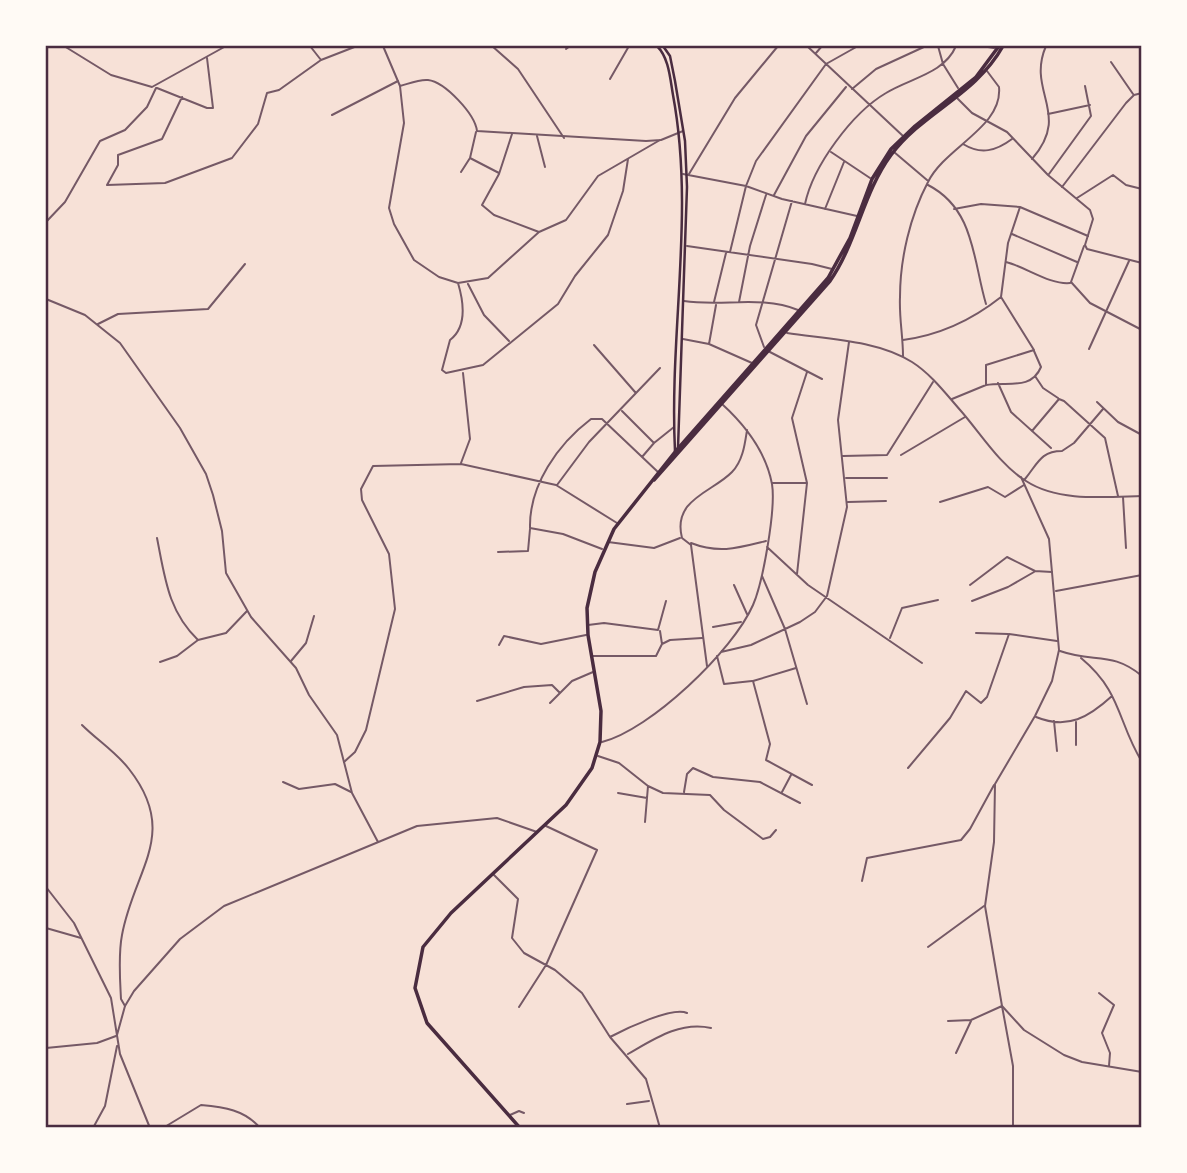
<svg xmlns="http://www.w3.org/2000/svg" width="1187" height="1173" font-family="Helvetica,sans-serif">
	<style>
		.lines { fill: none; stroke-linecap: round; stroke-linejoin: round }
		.minor { stroke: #755966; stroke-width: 2 }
		.tertiary { stroke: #755966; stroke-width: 2 }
		.primary { stroke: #4a2c40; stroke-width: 2.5 }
		.trunk { stroke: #4a2c40; stroke-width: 3.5 }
		.neatline { fill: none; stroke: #4a2c40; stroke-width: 2.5 }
	</style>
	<rect width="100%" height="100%" fill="#f7e1d7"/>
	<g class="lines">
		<!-- minor -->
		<path class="minor" d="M 64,46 L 111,75 L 152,87 L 226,46
			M 310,46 L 321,60
			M 492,46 L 518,69 L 564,138
			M 807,46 L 903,136
			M 938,46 L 943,64 L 958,88
			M 982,46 L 994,48
			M 566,49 L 570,46
			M 816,53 L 822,46
			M 1111,62 L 1133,94
			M 610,79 L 629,46
			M 400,86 L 404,123 L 389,208 L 394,224 L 414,260 L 439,277 L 458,283 L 488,278 L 539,232 L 566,220 L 598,176 L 660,140
			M 157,88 L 207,108 L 213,108 L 207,58
			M 852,89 L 876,69 L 926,46
			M 182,97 L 162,139 L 118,155 L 118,165 L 107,185 L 165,183 L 232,158 L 258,124 L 267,93 L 279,90 L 321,60 L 357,46
			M 1048,114 L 1090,105
			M 332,115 L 398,81
			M 512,134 L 499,174 L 482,205 L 494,215 L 539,232
			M 537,136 L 545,167
			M 963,144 C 981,155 996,151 1012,139
			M 831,152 L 870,178
			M 894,152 L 927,180
			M 470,158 L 499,173
			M 1032,159 C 1072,113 1026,92 1046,46
			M 461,172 L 470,158 L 476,132
			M 683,174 L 746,186 L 782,199 L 857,216
			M 689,174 L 735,98 L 778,46
			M 1049,174 L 1091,116 L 1085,86
			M 928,185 C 975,209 973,261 986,304
			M 1062,187 L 1126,103 L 1134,95 L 1142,93
			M 774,195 L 806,136 L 846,87
			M 1077,198 L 1113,175 L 1126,185 L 1142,189
			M 805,204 C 813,166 852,113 886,93 C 910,78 944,74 956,46
			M 825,209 L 844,162
			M 954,209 L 981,204 L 1020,207 L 1088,236
			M 46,222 L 65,202 L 100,141 L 125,130 L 147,107 L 156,88
			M 1012,234 L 1077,262
			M 687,246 L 812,264 L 832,269
			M 1084,246 L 1071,282 L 1090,303 L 1142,330
			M 730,252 L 746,186 L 756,161 L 826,64 L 858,46
			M 1006,262 C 1026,267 1050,285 1070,283
			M 458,283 C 464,303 467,327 450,340 L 442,370 L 446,373 L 483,365 L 558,304 L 575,276 L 608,235 L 623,191 L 628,159
			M 468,284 L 484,315 L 509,341
			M 684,301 C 722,307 761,295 798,310
			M 714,302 L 726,253
			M 739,302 L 750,246 L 766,195
			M 98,324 L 118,314 L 208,309 L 245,264
			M 683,339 L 709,344 L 752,363
			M 903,340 C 940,335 972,320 1001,297 L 1008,243 L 1020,207
			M 709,344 L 716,305
			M 594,345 L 635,392
			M 764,347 L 756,325 L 792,201
			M 1089,349 L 1129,261
			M 768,351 L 822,379
			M 903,356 C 903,336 899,317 900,297 C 900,259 910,216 928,182 C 945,147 1003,127 999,87 L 987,71
			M 1035,376 L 1043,388 L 1058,398
			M 998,383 L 1011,412 L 1051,448
			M 986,385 C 1006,381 1031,391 1041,367 L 1034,351
			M 952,399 L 986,385 L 986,365 L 1034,350 L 1001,297
			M 1097,402 L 1118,422 L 1142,435
			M 622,411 L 654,443 L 642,457
			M 1032,431 L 1059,399 L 1064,401 L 1105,438 L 1118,496
			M 654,443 L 674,427
			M 901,455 L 965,417
			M 843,456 L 887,455 L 933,382
			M 461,463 L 470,439 L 463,373
			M 846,478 L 887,478
			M 1025,479 C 1038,463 1041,451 1062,451 L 1074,443 L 1103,409
			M 772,483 L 807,483 L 792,418 L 807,372
			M 557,485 L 589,442 L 660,368
			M 1123,497 L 1126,548
			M 848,502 L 886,501
			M 940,502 L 988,487 L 1005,497 L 1024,485
			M 157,538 C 165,578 168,611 198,640
			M 608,542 L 654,548 L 680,538
			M 691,543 C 719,554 738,548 766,541
			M 767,547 L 808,585 L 922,663
			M 602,549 L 563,534 L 530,528 C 529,485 558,444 591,419 L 602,419 L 659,473
			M 498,552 L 528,551 L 530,529
			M 797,574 L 807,483
			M 762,576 L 785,629 L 807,704
			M 734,585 L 747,614
			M 970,585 L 1007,557 L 1035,571 L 1052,572
			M 1056,591 L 1142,575
			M 972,601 L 1008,587 L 1034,572
			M 588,625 L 604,623 L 658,630 L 666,601
			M 713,627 L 741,622
			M 660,631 L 662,644
			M 976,633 L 1008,634
			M 890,638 L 902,608 L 938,600
			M 499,645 L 504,636 L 541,644 L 586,635
			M 1060,651 C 1094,663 1112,651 1142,676
			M 721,652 L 751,645 L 800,622 L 815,612 L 827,596 L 847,507 L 838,420 L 849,342
			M 592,656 L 656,656 L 662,644 L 670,640 L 702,638
			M 717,656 L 724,684 L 752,681
			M 1081,658 C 1122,692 1117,721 1142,762
			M 291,661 L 306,643 L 314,616
			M 160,662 L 177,656 L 198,640 L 226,633 L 247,611
			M 707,666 L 691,545 L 682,538 C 672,499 713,492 732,472 C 743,461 745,443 747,430
			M 796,668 L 753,681 L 770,744 L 766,760 L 812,785
			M 477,701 L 524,687 L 552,685 L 559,692
			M 550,703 L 572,681 L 593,672
			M 1036,717 C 1068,730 1089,717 1112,696
			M 1054,721 L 1057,751
			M 82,725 C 97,740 116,752 129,769 C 180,834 134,869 122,935 C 118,955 120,979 121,999 L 125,1006
			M 602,742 C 650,730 733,651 753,605 C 763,582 776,509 772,484 C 766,452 745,425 722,404
			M 1076,745 L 1076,722
			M 598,756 L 619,763 L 648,786 L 645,822
			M 344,762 L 355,752 L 366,730 L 395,609 L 389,554 L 362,500 L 361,489 L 373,466 L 461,464 L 556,485 L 617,523
			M 908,768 L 950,718 L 966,691 L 981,703 L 987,697 L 1009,634 L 1057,641
			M 283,782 L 299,789 L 335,784 L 351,792
			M 648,786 L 663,793 L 710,795 L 724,810 L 763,839 L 770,837 L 776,830
			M 684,792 L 687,774 L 693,768 L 713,777 L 760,782 L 800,803
			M 782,792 L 791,775
			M 618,793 L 647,798
			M 493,874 L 518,899 L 512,938 L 524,953 L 555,970 L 582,993 L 610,1037 L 646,1079 L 660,1128
			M 862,881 L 867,858 L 961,840 L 970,829 L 994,785
			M 46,928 L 81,938
			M 928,947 L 984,906
			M 1099,993 L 1114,1005 L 1102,1033 L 1110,1053 L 1109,1066
			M 519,1007 L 546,965 L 597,850 L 546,826
			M 948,1021 L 971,1020 L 1002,1006 L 1013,1066 L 1013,1128
			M 610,1037 C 625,1029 673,1006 687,1013
			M 46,1048 L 97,1043 L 116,1036
			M 956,1053 L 971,1021
			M 628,1054 C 654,1039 680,1021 711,1028
			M 627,1104 L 649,1101
			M 510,1115 L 519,1111 L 524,1113
			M 912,1127 L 912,1128
			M 163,1128 L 201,1105 C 224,1107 245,1110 260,1128"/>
		<!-- tertiary -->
		<path class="tertiary" d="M 383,46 L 400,86 C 408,84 419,79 428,80 C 445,82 475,114 477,131 L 646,141 L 661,140 L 683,131
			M 956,97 L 972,113 L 1007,132 L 1048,175 L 1090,210 L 1093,219 L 1085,245 L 1087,249 L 1142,263
			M 46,299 L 85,315 L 120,343 L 180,428 L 206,474 L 213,495 L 222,531 L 226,573 L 251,617 L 296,668 L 309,695 L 337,735 L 352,793 L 378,842
			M 787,333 C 827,339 877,340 912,362 C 931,374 946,394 961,411 C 981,434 1000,465 1026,481 C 1058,502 1105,497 1142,496
			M 1021,477 L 1049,539 L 1059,650 L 1052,681 L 1035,716 L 995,784 L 994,842 L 985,906 L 1002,1006 L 1024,1030 L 1064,1055 L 1082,1062 L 1142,1072
			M 46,887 L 74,923 L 111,998 L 120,1054 L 150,1128
			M 117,1035 L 125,1006 L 134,991 L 180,939 L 224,906 L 417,826 L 497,818 L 537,832
			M 93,1128 L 105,1106 L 117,1046"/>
		<!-- primary -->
		<path class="primary" d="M 657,46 C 669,58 670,78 673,95 C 695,213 669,332 675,451
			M 663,46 L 670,56 L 675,81 L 685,141 L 687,187 L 678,448"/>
		<!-- trunk -->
		<path class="trunk" d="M 654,480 L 830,281 C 857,242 863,193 891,155 C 924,111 975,96 1003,46
			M 520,1128 L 427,1023 L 415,988 L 423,947 L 451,913 L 566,805 L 592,768 L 600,742 L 601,711 L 588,635 L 587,608 L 595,572 L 614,529 L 675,452 L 828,278 L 850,238 L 872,179 L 891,149 L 915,126 L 976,77 L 999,46"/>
	</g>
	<!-- border -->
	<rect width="1187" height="1173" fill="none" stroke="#fffaf5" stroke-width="94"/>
	<rect x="47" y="47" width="1093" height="1079" class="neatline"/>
</svg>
